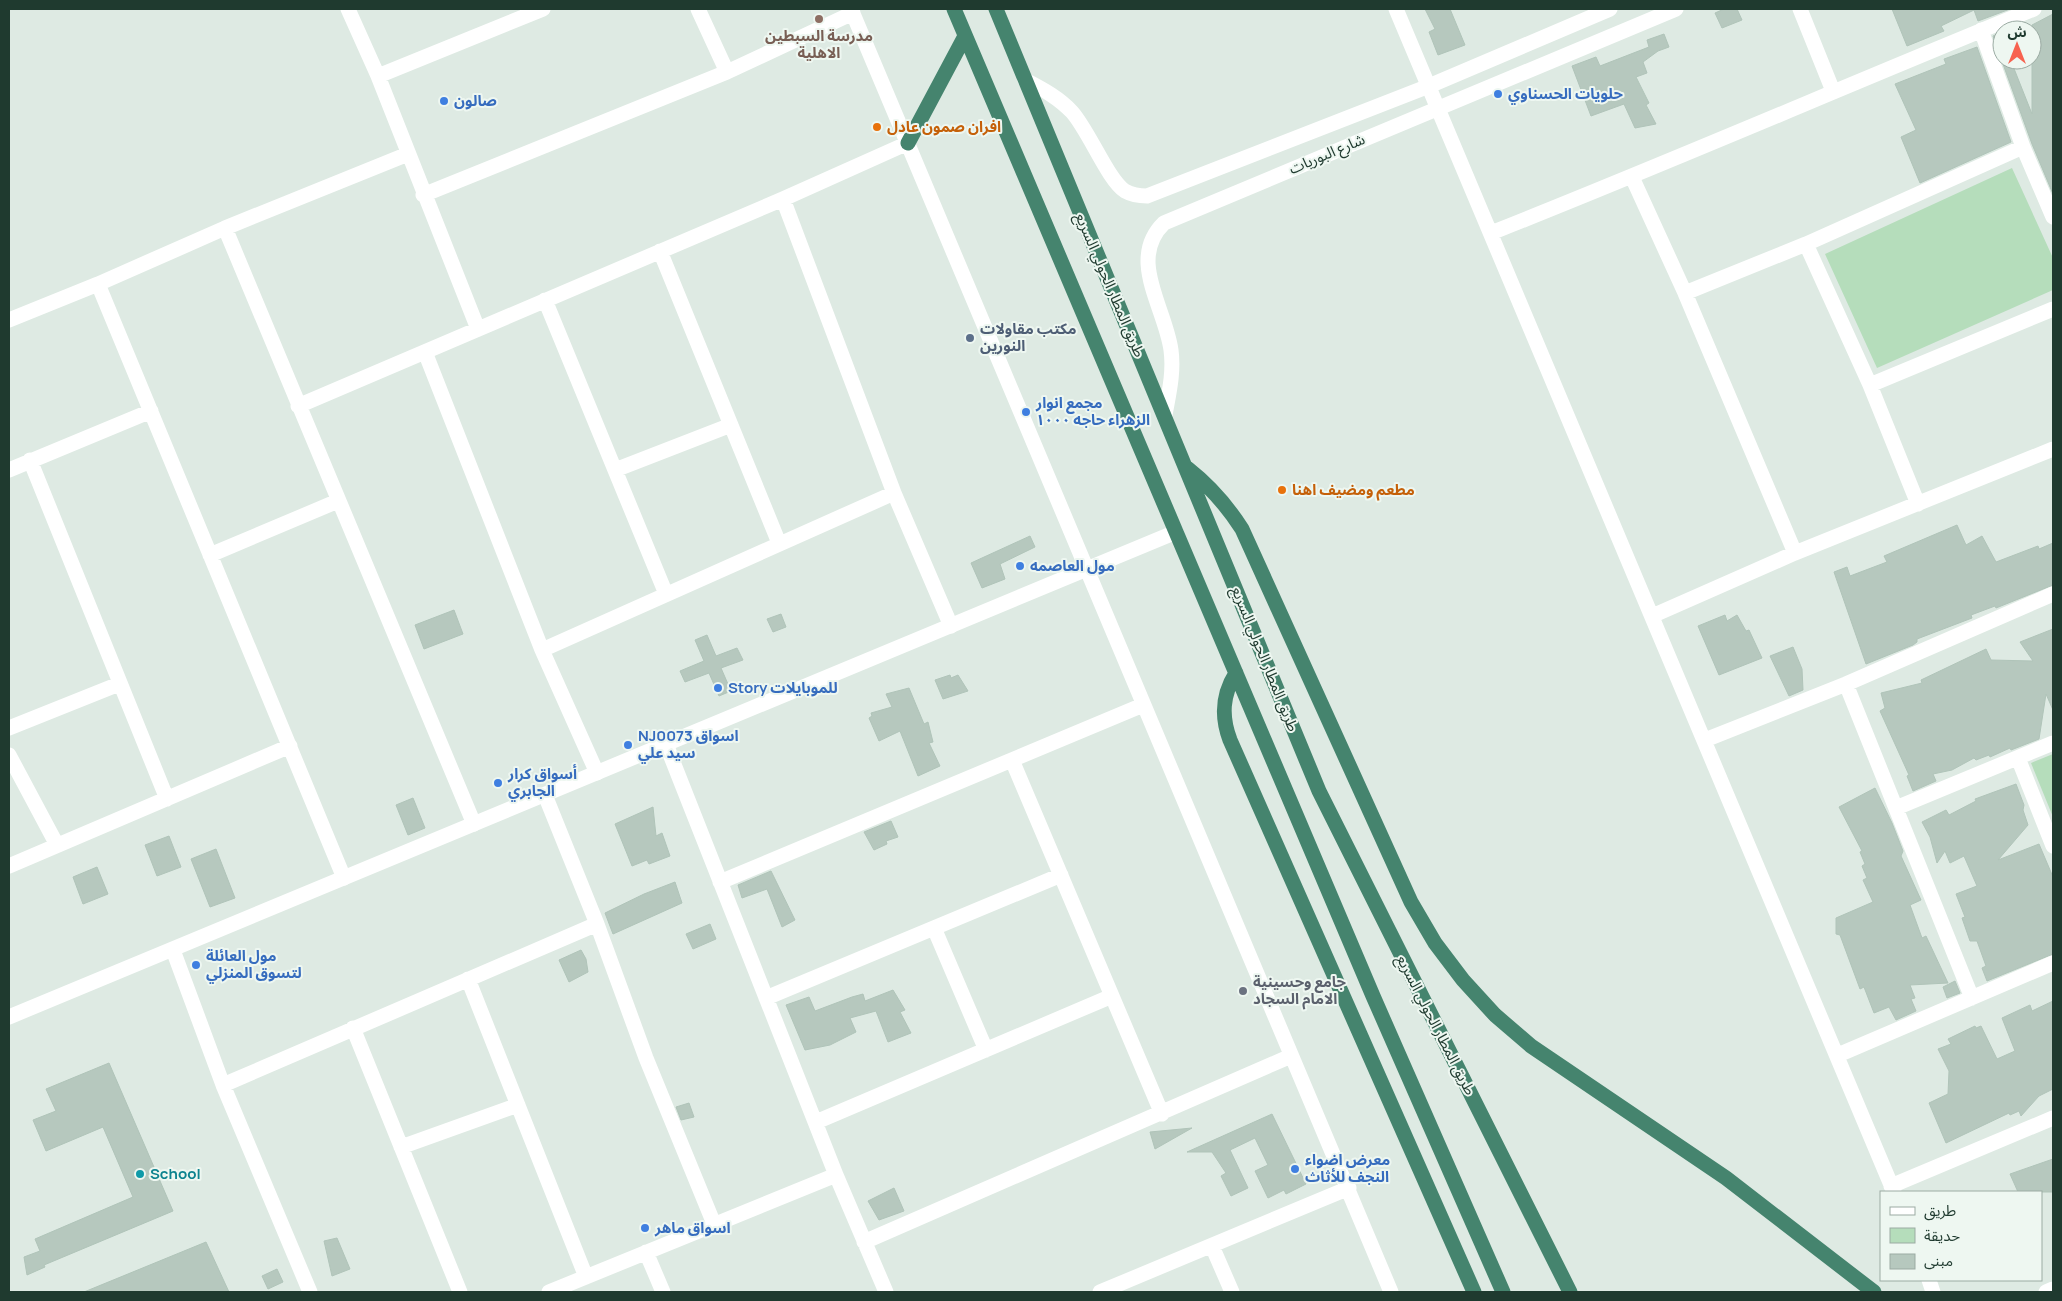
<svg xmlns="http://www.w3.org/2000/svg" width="2062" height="1301" font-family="Manrope,'Noto Sans Arabic',sans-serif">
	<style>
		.green { fill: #b5ddbb }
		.building { fill: #b6c8be; stroke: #b0c4b9 }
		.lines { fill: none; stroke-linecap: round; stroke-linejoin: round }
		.minor { stroke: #fff; stroke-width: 15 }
		.tertiary { stroke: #fff; stroke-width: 15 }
		.trunk { stroke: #45846e; stroke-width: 15 }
		.education-dot { fill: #8d6e63; stroke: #eef7f1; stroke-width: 2 }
		.shop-dot { fill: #3f7fe0; stroke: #eef7f1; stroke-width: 2 }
		.food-dot { fill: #e8710a; stroke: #eef7f1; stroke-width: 2 }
		.service-dot { fill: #5c6f8a; stroke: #eef7f1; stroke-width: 2 }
		.worship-dot { fill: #6b7280; stroke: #eef7f1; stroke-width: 2 }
		.culture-dot { fill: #0f9aa8; stroke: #eef7f1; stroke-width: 2 }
		.labels { text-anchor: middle; stroke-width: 4; stroke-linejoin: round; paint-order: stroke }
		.education-label { font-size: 15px; font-weight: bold; fill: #785e54; stroke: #eef7f1 }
		.shop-label { font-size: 15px; font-weight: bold; fill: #366cbe; stroke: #eef7f1; text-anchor: start }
		.food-label { font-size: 15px; font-weight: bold; fill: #c56008; stroke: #eef7f1; text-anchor: start }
		.street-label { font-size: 15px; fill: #1f3a2f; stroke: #eef7f1 }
		.service-label { font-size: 15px; font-weight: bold; fill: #4e5e75; stroke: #eef7f1; text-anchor: start }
		.worship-label { font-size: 15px; font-weight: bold; fill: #5b616d; stroke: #eef7f1; text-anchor: start }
		.culture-label { font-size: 15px; font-weight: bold; fill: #0d838f; stroke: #eef7f1; text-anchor: start }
	</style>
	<rect width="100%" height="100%" fill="#deeae3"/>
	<!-- green -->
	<path class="green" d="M 2012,168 L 2053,258 L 2053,290 L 1877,368 L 1825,254 Z
		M 2053,754 L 2053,817 L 2031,763 Z"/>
	<!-- building -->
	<path class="building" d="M 1425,9 L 1450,9 L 1465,45 L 1438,55 L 1429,32 L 1435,29 Z
		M 1724,9 L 1737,9 L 1742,20 L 1722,28 L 1715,13 Z
		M 1892,9 L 2010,9 L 1978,21 L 1974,10 L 1941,26 L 1944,31 L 1907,46 Z
		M 2053,14 L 2053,194 L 2032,144 L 2003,64 L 2011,61 L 2032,114 L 2032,25 Z
		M 2002,32 L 2002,61 L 1993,36 Z
		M 1664,34 L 1669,47 L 1658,51 L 1643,62 L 1647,73 L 1636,77 L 1649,103 L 1646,105 L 1656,124 L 1635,128 L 1624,104 L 1591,116 L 1572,66 L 1596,57 L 1600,66 L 1649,47 L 1647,40 Z
		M 1977,47 L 2011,142 L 1920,183 L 1901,137 L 1916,130 L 1895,84 L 1946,64 L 1944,59 Z
		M 1957,525 L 1966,545 L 1982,536 L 1996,562 L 2038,546 L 2039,549 L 2053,543 L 2053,585 L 1996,608 L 1995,606 L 1971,615 L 1972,618 L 1917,639 L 1917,642 L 1913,645 L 1866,664 L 1834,572 L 1847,567 L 1850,576 L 1887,562 L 1884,556 Z
		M 1030,536 L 1035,547 L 1000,564 L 1005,579 L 982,588 L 971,563 Z
		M 454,610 L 463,634 L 424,649 L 415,625 Z
		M 781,614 L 786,627 L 773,632 L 767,619 Z
		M 1725,615 L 1727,621 L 1737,615 L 1746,631 L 1749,630 L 1762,658 L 1719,675 L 1698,626 Z
		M 2053,629 L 2053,710 L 2046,694 L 2039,739 L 2011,750 L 2010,748 L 1990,757 L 1989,755 L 1976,760 L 1974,758 L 1952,770 L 1933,774 L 1936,781 L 1913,791 L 1907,776 L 1909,775 L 1880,711 L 1885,708 L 1881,693 L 1922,683 L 1921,680 L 1986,649 L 1991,660 L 2033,661 L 2020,642 Z
		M 707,635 L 716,656 L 737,648 L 743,660 L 721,668 L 731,691 L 719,696 L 709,673 L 685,682 L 680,671 L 704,661 L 695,640 Z
		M 1793,647 L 1802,669 L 1803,690 L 1789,696 L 1770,656 Z
		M 950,675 L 951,678 L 958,675 L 968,691 L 943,699 L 935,680 Z
		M 909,688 L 924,724 L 928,722 L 933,742 L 929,743 L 940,766 L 918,776 L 900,731 L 879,741 L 869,718 L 872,716 L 871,713 L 892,707 L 886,694 Z
		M 2016,784 L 2024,805 L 2023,810 L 2028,825 L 1998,860 L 2039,844 L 2053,877 L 2053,954 L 1987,981 L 1982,968 L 1986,966 L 1977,941 L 1970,941 L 1962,918 L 1965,917 L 1956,894 L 1977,886 L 1964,856 L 1950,863 L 1945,851 L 1937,863 L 1930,837 L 1922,822 L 1946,810 L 1949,815 L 1976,801 L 1975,799 Z
		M 1875,788 L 1892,823 L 1903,851 L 1901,856 L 1921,900 L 1910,905 L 1922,938 L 1926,936 L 1948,983 L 1910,985 L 1915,998 L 1911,999 L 1916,1011 L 1896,1020 L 1889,1007 L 1874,1013 L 1864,987 L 1860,989 L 1840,935 L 1836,934 L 1836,918 L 1873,902 L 1863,880 L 1867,878 L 1862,866 L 1865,864 L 1860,852 L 1862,851 L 1839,807 Z
		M 413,798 L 425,828 L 408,835 L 396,805 Z
		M 653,807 L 656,836 L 662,833 L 670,856 L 649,864 L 647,860 L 632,866 L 615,824 Z
		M 891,821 L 898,837 L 886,841 L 887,844 L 874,850 L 864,832 Z
		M 169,836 L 181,867 L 157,876 L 145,845 Z
		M 216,849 L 235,898 L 210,907 L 191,859 Z
		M 97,867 L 108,894 L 83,904 L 73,877 Z
		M 771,871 L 795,920 L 782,927 L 767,889 L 742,898 L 738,885 Z
		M 675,882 L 682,903 L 613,934 L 605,913 L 644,894 Z
		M 710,924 L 716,939 L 693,949 L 686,934 Z
		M 581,950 L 586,959 L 588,972 L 569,982 L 559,960 Z
		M 1955,981 L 1960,993 L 1947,998 L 1943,987 Z
		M 893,990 L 905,1010 L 900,1012 L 911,1033 L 888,1042 L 876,1011 L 850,1018 L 856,1032 L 830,1045 L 805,1050 L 786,1005 L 809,997 L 815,1011 L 852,997 L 863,994 L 865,1001 Z
		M 2053,1001 L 2053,1089 L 2039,1096 L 2021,1116 L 2019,1111 L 2010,1115 L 2009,1113 L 1946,1143 L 1929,1103 L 1948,1094 L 1949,1071 L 1938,1049 L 1951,1044 L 1948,1039 L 1975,1026 L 1976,1028 L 1981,1026 L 1997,1059 L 2015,1051 L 2002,1018 L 2030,1005 L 2032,1011 Z
		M 109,1063 L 173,1211 L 44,1265 L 45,1267 L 27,1275 L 24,1257 L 40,1251 L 35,1239 L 133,1197 L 103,1127 L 46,1151 L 33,1120 L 56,1111 L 46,1089 Z
		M 689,1103 L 694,1117 L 681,1120 L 676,1107 Z
		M 1272,1114 L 1306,1184 L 1286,1194 L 1284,1190 L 1268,1198 L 1255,1171 L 1268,1165 L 1255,1138 L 1230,1150 L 1248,1188 L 1231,1196 L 1221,1176 L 1226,1173 L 1212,1152 L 1187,1152 Z
		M 1192,1128 L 1155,1149 L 1150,1132 Z
		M 2053,1159 L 2053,1192 L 2018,1192 L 2010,1174 Z
		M 894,1188 L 904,1211 L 879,1220 L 868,1201 Z
		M 337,1238 L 350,1269 L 332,1276 L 324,1241 Z
		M 206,1242 L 229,1292 L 84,1292 Z
		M 277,1269 L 283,1282 L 268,1289 L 262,1276 Z"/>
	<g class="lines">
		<!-- minor -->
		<path class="minor" d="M 348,9 L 378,76 L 478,329
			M 698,9 L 727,72
			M 851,9 L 1391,1292
			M 1396,9 L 1894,1192
			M 1800,9 L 1833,91
			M 1981,30 L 2023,147 L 2053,217
			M 378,76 L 543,9
			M 1632,177 L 1685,293 L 1795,553
			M 423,195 L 727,72 L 853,13
			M 783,199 L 894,493 L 951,626
			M 225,228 L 474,824
			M 1491,233 C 1673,161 1852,83 2034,9
			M 1806,244 L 1870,385 L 1918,504
			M 660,251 L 779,543
			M 98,284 L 344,878
			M 1685,293 L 1806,244 L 2023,147
			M 545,300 L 666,594
			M 9,320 L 98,284 L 225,228 L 408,154
			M 425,352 L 542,650 L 597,773
			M 1870,385 L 2053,309
			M 298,406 L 783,199 L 908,143
			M 30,460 L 167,799
			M 9,470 L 151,411
			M 615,470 L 731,425
			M 210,555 L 338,501
			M 1652,616 L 1795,553 L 2053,449
			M 542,650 L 894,493
			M 1846,684 L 1972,998
			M 9,728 L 119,684
			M 1705,740 L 1846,684 L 2053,594
			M 666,744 L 836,1175 L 886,1292
			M 9,755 L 57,845
			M 2018,758 L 2053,846
			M 1012,760 L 1162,1114
			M 545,795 L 597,924 L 646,1058 L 714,1224
			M 1896,808 L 2053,743
			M 9,866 L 290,746
			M 720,882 L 1143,705
			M 934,928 L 986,1050
			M 173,950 L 223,1085 L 310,1292
			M 468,979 L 586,1277
			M 766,998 L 1061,875
			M 353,1028 L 460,1292
			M 1838,1055 L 2053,963
			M 223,1085 L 597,924
			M 816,1122 L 1112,996
			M 401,1147 L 518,1105
			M 1891,1186 L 2053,1118
			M 864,1242 L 1291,1056
			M 1212,1246 L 1232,1292
			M 646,1252 L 663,1292
			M 1929,1280 L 1933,1292
			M 549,1292 L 836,1175
			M 1100,1292 L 1349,1188
			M 2046,1292 L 2053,1289"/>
		<!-- tertiary -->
		<path class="tertiary" d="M 1025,80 C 1042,89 1058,97 1072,112 C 1089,131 1108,180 1125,191 C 1132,195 1139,196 1147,196 L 1429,86 L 1610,9
			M 1165,415 C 1169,393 1174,372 1171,350 C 1165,307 1127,259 1164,223 L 1676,9
			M 9,1017 L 1176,532"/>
		<!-- trunk -->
		<path class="trunk" d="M 954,9 L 1373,996 L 1503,1292
			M 996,9 L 1319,791 L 1570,1292
			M 908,143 L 965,36
			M 1187,468 C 1210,486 1226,504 1242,529 L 1411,902 L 1435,943 L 1463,980 L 1495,1015 L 1531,1046 L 1726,1178 L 1874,1292
			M 1236,673 C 1222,695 1221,716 1230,740 L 1474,1292"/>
	</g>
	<!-- markers -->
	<circle class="education-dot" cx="819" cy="19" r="5"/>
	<g class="shop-dot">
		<circle cx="1498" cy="94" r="5"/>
		<circle cx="444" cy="101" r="5"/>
		<circle cx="1026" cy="412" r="5"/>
		<circle cx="1020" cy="566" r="5"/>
		<circle cx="718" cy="688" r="5"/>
		<circle cx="628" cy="745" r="5"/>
		<circle cx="498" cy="783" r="5"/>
		<circle cx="196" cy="965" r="5"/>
		<circle cx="1295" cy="1169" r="5"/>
		<circle cx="645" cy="1228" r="5"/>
	</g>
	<g class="food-dot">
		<circle cx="877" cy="127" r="5"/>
		<circle cx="1282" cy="490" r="5"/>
	</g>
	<circle class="service-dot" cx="970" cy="338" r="5"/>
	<circle class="worship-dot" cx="1243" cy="991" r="5"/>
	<circle class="culture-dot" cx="140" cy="1174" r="5"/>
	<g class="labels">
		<!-- education labels -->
		<g class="education-label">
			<text x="819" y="41">مدرسة السبطين<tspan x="819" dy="17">الاهلية</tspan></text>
		</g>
		<!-- shop labels -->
		<g class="shop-label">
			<text x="1508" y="99">حلويات الحسناوي</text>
			<text x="454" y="106">صالون</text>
			<text x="1036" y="408">مجمع انوار<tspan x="1036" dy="17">الزهراء حاجه ١٠٠٠</tspan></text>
			<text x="1030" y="571">مول العاصمه</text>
			<text x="728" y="693">Story للموبايلات</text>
			<text x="638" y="741">NJ0073 اسواق<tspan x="638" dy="17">سيد علي</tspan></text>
			<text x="508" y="779">أسواق كرار<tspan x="508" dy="17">الجابري</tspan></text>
			<text x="206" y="961">مول العائلة<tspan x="206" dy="17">لتسوق المنزلي</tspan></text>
			<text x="1305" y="1165">معرض اضواء<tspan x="1305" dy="17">النجف للأثاث</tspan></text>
			<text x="655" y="1233">اسواق ماهر</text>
		</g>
		<!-- food labels -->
		<g class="food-label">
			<text x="887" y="132">افران صمون عادل</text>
			<text x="1292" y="495">مطعم ومضيف اهنا</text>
		</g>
		<!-- street labels -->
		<g class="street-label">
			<text transform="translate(1327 154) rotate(-23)" y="5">شارع البوريات</text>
			<text transform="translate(1110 285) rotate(67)" y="5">طريق المطار الحولي السريع</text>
			<text transform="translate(1265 659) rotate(68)" y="5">طريق المطار الحولي السريع</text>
			<text transform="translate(1436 1025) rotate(63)" y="5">طريق المطار الحولي السريع</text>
		</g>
		<!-- service labels -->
		<g class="service-label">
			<text x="980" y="334">مكتب مقاولات<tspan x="980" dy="17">النورين</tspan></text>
		</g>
		<!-- worship labels -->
		<g class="worship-label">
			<text x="1253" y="987">جامع وحسينية<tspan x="1253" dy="17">الامام السجاد</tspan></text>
		</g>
		<!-- culture labels -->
		<g class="culture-label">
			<text x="150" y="1179">School</text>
		</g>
	</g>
	<!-- border -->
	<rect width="2062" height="1301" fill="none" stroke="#1f3a2f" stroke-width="20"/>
	<!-- legend -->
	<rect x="1880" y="1191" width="162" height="90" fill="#eef7f1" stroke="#9baba3"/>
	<rect x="1890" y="1207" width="25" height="8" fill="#ffffff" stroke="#9baba3"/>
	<text x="1924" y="1216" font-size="15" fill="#1f3a2f">طريق</text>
	<rect x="1890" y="1228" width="25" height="15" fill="#b5ddbb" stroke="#9baba3"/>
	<text x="1924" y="1241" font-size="15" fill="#1f3a2f">حديقة</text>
	<rect x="1890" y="1254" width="25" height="15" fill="#b6c8be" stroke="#9baba3"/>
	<text x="1924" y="1266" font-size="15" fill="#1f3a2f">مبنى</text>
	<!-- north arrow -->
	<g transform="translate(2017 45)"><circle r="24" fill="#eef7f1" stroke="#9baba3"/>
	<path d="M0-4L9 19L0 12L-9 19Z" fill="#f7624f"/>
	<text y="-8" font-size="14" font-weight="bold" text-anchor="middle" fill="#1f3a2f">ش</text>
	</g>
</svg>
